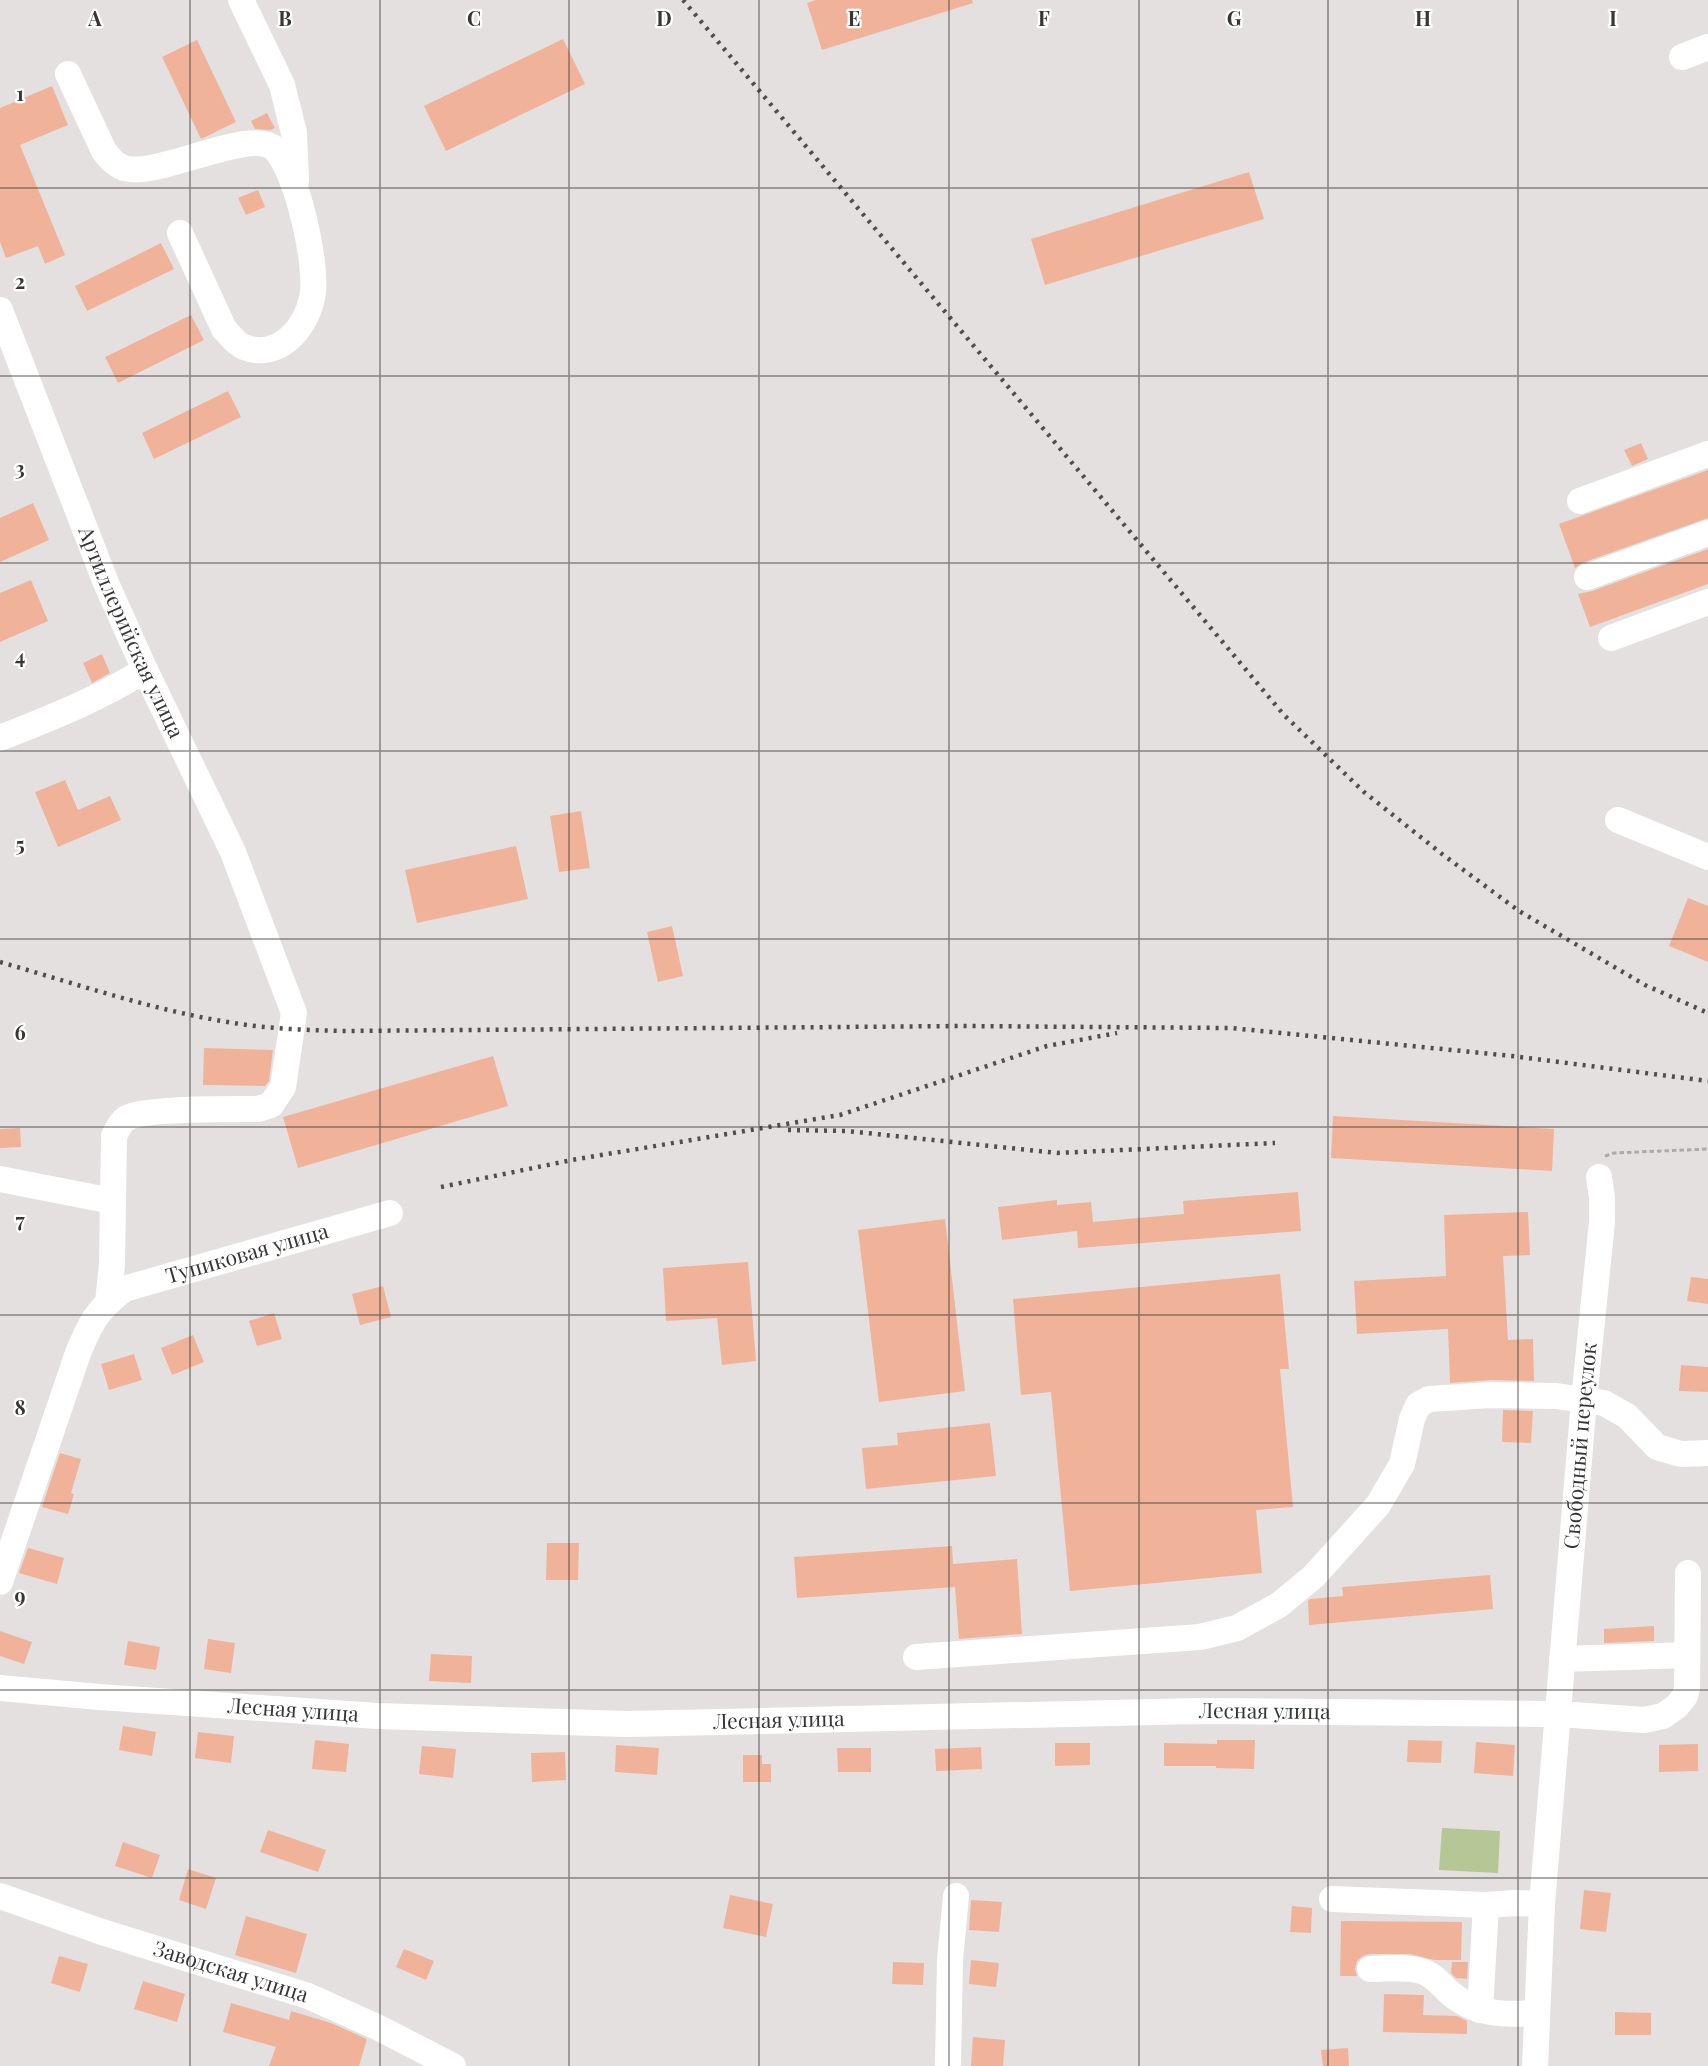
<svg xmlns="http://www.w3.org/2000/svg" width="1708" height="2066" font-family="'Playfair Display',serif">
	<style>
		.green { fill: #b4c794 }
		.building { fill: #f0b39a }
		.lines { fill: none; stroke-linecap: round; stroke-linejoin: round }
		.path { stroke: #adaaa9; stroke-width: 3; stroke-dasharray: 4.5 3; stroke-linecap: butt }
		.minor { stroke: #fff; stroke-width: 26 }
		.rail { stroke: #4f4e4d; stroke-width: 4.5; stroke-dasharray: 3 6; stroke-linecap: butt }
		.grid { fill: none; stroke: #373635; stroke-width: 1.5; stroke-opacity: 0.55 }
		.labels { text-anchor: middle; stroke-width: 4.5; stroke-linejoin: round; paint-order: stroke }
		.street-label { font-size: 21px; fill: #373635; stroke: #fff }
		.grid-label { font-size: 20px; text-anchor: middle; font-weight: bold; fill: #373635; stroke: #fff; stroke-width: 4.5; stroke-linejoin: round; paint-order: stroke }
	</style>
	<rect width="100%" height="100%" fill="#e4e0df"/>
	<!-- green -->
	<path class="green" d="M 1442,1828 L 1500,1831 L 1498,1873 L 1439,1870 Z"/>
	<!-- building -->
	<path class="building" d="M 816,0 L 972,0 L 973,3 L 822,50 L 807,3 Z
		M 563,39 L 585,84 L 446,151 L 424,106 Z
		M 197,40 L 236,122 L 201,139 L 162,57 Z
		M 52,86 L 68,125 L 20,145 L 65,255 L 45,264 L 38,246 L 6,258 L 0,242 L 0,108 Z
		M 267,113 L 275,128 L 270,130 L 255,129 L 251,121 Z
		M 1249,172 L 1264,219 L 1045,285 L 1031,239 Z
		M 258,190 L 265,207 L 246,215 L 238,198 Z
		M 161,243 L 174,269 L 87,311 L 75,286 Z
		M 191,315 L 204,340 L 118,383 L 105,357 Z
		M 228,391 L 241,417 L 154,459 L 142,433 Z
		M 1641,443 L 1648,459 L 1632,466 L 1624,450 Z
		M 1708,470 L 1708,518 L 1582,563 L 1575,568 L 1559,524 Z
		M 33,503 L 49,540 L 0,562 L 0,518 Z
		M 1708,549 L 1708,584 L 1590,627 L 1578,594 L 1592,591 Z
		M 31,580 L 48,621 L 0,642 L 0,593 Z
		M 102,654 L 110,673 L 92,683 L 83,663 Z
		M 65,780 L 78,810 L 110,796 L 121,820 L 58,847 L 35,792 Z
		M 581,811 L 590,868 L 559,872 L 550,816 Z
		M 516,846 L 528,899 L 417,923 L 405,870 Z
		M 1688,898 L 1708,906 L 1708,962 L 1669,946 Z
		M 672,926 L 683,976 L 658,982 L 647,932 Z
		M 204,1048 L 273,1050 L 269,1081 L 265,1086 L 203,1085 Z
		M 493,1056 L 508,1106 L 298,1168 L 283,1117 Z
		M 1333,1116 L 1554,1129 L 1552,1171 L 1331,1158 Z
		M 20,1128 L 21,1147 L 0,1148 L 0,1129 Z
		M 1298,1192 L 1301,1231 L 1078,1248 L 1077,1231 L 1002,1240 L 998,1207 L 1057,1200 L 1057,1205 L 1091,1202 L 1093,1222 L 1184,1214 L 1183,1201 Z
		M 1528,1212 L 1530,1255 L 1503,1256 L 1508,1340 L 1533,1339 L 1534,1381 L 1491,1380 L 1450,1383 L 1448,1329 L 1357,1334 L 1354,1281 L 1446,1276 L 1444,1215 Z
		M 945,1219 L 965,1391 L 879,1402 L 858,1230 Z
		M 748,1262 L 756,1361 L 722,1365 L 717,1318 L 666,1321 L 663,1268 Z
		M 1280,1274 L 1289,1369 L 1280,1369 L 1293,1507 L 1256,1510 L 1262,1573 L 1070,1591 L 1051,1392 L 1021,1395 L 1013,1299 Z
		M 1691,1277 L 1708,1279 L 1708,1304 L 1687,1301 Z
		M 383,1286 L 391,1317 L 360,1325 L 352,1294 Z
		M 274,1313 L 282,1339 L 257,1346 L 249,1321 Z
		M 193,1335 L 204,1362 L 172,1375 L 161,1348 Z
		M 134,1354 L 142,1380 L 109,1390 L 101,1364 Z
		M 1681,1365 L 1708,1367 L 1708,1392 L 1679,1391 Z
		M 1503,1410 L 1533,1411 L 1531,1443 L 1502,1442 Z
		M 990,1423 L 996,1476 L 866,1489 L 862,1448 L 898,1445 L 897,1433 Z
		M 60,1453 L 81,1459 L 71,1493 L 74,1494 L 68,1514 L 42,1507 Z
		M 547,1543 L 579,1543 L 578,1580 L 546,1580 Z
		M 952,1546 L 953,1564 L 1017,1559 L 1022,1634 L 959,1639 L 955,1587 L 797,1598 L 794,1557 Z
		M 28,1548 L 64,1558 L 57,1584 L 19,1573 Z
		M 1490,1575 L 1493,1609 L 1309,1625 L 1308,1601 L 1310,1599 L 1343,1596 L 1342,1587 Z
		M 1654,1626 L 1654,1641 L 1604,1643 L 1604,1629 Z
		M 0,1631 L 32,1642 L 24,1664 L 0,1656 Z
		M 208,1639 L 235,1643 L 231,1673 L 204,1669 Z
		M 128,1641 L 160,1647 L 156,1670 L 124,1665 Z
		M 431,1654 L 472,1656 L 471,1683 L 429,1681 Z
		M 123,1726 L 156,1732 L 152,1756 L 119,1750 Z
		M 198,1732 L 234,1736 L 231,1763 L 195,1758 Z
		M 315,1740 L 349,1744 L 346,1772 L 312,1769 Z
		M 1217,1740 L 1255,1740 L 1254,1769 L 1216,1768 L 1216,1766 L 1164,1766 L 1164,1743 L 1217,1744 Z
		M 1408,1740 L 1442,1741 L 1441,1763 L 1407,1762 Z
		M 1476,1742 L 1515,1745 L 1513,1776 L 1474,1773 Z
		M 1055,1743 L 1090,1743 L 1090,1765 L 1055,1766 Z
		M 1698,1744 L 1698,1771 L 1659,1772 L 1659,1745 Z
		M 616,1745 L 659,1748 L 657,1775 L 615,1772 Z
		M 422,1746 L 456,1749 L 453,1778 L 419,1774 Z
		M 981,1747 L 982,1769 L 936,1771 L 935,1749 Z
		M 837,1748 L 871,1748 L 871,1772 L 838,1772 Z
		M 565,1752 L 566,1780 L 532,1782 L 531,1753 Z
		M 743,1755 L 762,1755 L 762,1764 L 771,1764 L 771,1782 L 743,1782 Z
		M 268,1830 L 326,1850 L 318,1872 L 260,1852 Z
		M 123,1842 L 160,1855 L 152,1878 L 115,1866 Z
		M 188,1869 L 216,1878 L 206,1909 L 179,1900 Z
		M 1584,1890 L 1611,1893 L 1606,1932 L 1580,1929 Z
		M 730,1895 L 773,1904 L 766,1937 L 723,1928 Z
		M 971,1900 L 1002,1902 L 999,1932 L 969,1930 Z
		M 1292,1906 L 1312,1908 L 1311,1933 L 1290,1932 Z
		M 246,1916 L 307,1934 L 296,1973 L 235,1955 Z
		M 1341,1921 L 1462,1922 L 1461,1960 L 1434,1960 L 1410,1954 L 1370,1954 L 1363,1956 L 1357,1961 L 1355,1969 L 1357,1976 L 1340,1976 Z
		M 404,1949 L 434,1961 L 426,1980 L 396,1967 Z
		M 59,1956 L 88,1964 L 80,1992 L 51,1983 Z
		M 971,1960 L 999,1963 L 996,1987 L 969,1984 Z
		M 893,1962 L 924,1963 L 923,1985 L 892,1984 Z
		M 1452,1962 L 1468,1962 L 1467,1979 L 1456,1978 L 1451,1973 Z
		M 143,1981 L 185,1994 L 177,2022 L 134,2009 Z
		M 1384,1994 L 1424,1995 L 1423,2015 L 1457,2016 L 1467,2021 L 1467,2034 L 1383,2032 Z
		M 231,2003 L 289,2020 L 291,2011 L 331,2023 L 367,2039 L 359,2066 L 269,2066 L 276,2047 L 223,2032 Z
		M 1615,2012 L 1651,2013 L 1651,2035 L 1615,2035 Z
		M 973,2037 L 1005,2040 L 1003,2066 L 971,2066 Z
		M 1348,2048 L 1349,2066 L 1323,2066 L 1321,2050 Z"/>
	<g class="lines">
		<!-- path -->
		<path class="path" d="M 1605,1156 L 1614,1153 L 1708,1149"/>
		<!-- minor -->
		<g class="minor">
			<path d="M 241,0 L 282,85 L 294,133 L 296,180"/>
			<path d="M 1682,57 L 1708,47"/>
			<path d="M 68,74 L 104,151 C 109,158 115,165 124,168 C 156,179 251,126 275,149 C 297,171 319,268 312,298 C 306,328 278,361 244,347 C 236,344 230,335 224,329 L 180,233"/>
			<path id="s1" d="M 0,310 L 106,583 L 145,670 L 233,852 L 294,1013 L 283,1087 L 271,1105 L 258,1109 C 233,1109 144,1108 127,1118 C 120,1122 118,1129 114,1136 L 112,1264 L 108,1302"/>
			<path d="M 1580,501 L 1708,454"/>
			<path d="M 1587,577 L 1708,533"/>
			<path d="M 1611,638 L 1708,602"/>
			<path d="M 0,738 C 51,718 99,699 145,670"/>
			<path d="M 1618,820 L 1708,857"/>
			<path d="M 0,1179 L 112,1201"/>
			<path id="s2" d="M 0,1582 L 78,1353 C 91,1322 96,1311 124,1289 L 390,1213"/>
			<path d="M 916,1657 L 1200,1637 L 1237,1628 L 1279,1605 L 1314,1576 L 1378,1505 L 1402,1464 L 1412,1419 L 1418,1405 L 1429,1399 L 1491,1395 L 1556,1396 L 1604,1403 L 1627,1416 L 1657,1447 L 1681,1454 L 1708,1453"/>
			<path d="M 1562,1659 L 1687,1655"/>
			<path id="s3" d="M 0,1688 L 99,1697 L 377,1716 L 627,1724 L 1198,1711 L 1559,1714 L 1644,1720 L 1663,1716 L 1677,1706 L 1685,1696 L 1687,1688 L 1688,1573"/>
			<path id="s4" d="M 0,1896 L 102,1932 L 308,1996 L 375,2026 L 453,2066"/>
			<path d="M 1332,1899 L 1486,1905 L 1515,1903 L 1542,1904"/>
			<path d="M 1370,1969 C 1386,1969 1405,1966 1421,1971 C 1433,1974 1441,1985 1450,1993 C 1476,2015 1504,2015 1537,2013"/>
			<path d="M 1480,2010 L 1486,1905"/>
			<path d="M 948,2066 L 950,1960 L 956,1896"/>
			<path id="s5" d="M 1535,2066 L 1542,1904 L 1584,1400 L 1602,1222 L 1602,1198 L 1599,1177"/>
		</g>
		<!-- rail -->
		<path class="rail" d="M 683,0 L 1284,715 L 1364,792 L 1442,854 L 1519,911 L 1645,985 L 1708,1013
			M 0,962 C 77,984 155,1011 234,1023 C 270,1029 307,1030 343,1031 L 964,1026 L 1231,1028 L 1512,1056 L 1708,1081
			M 788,1130 L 847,1131 L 1057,1153 L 1275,1143
			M 441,1187 L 572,1160 L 840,1115 L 1047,1046 L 1117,1033"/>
	</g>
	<!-- grid -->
	<path class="grid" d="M 190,0 L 190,2066M 380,0 L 380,2066M 569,0 L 569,2066M 759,0 L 759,2066M 949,0 L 949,2066M 1139,0 L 1139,2066M 1328,0 L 1328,2066M 1518,0 L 1518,2066M 0,188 L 1708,188M 0,376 L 1708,376M 0,563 L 1708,563M 0,751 L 1708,751M 0,939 L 1708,939M 0,1127 L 1708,1127M 0,1315 L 1708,1315M 0,1503 L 1708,1503M 0,1690 L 1708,1690M 0,1878 L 1708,1878"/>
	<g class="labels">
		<!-- street labels -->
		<g class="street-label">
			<text dy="7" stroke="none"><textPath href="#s1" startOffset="348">Артиллерийская улица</textPath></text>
			<text dy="7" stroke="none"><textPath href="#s2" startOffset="450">Тупиковая улица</textPath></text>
			<text dy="7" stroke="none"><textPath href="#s5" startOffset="622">Свободный переулок</textPath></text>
			<text dy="7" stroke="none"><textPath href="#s3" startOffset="294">Лесная улица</textPath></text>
			<text dy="7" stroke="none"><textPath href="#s3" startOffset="1266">Лесная улица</textPath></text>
			<text dy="7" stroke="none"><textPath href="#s3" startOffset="780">Лесная улица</textPath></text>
			<text dy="7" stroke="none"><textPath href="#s4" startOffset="243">Заводская улица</textPath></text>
		</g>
	</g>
	<g class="grid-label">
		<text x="95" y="26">A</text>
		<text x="285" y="26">B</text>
		<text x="474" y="26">C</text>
		<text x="664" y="26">D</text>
		<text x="854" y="26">E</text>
		<text x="1044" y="26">F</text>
		<text x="1234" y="26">G</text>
		<text x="1423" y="26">H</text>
		<text x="1613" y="26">I</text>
		<text x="20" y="101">1</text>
		<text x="20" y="289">2</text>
		<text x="20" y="476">3</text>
		<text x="20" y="664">4</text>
		<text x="20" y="852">5</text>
		<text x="20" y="1040">6</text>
		<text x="20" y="1228">7</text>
		<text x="20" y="1415">8</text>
		<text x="20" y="1603">9</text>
	</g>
</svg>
